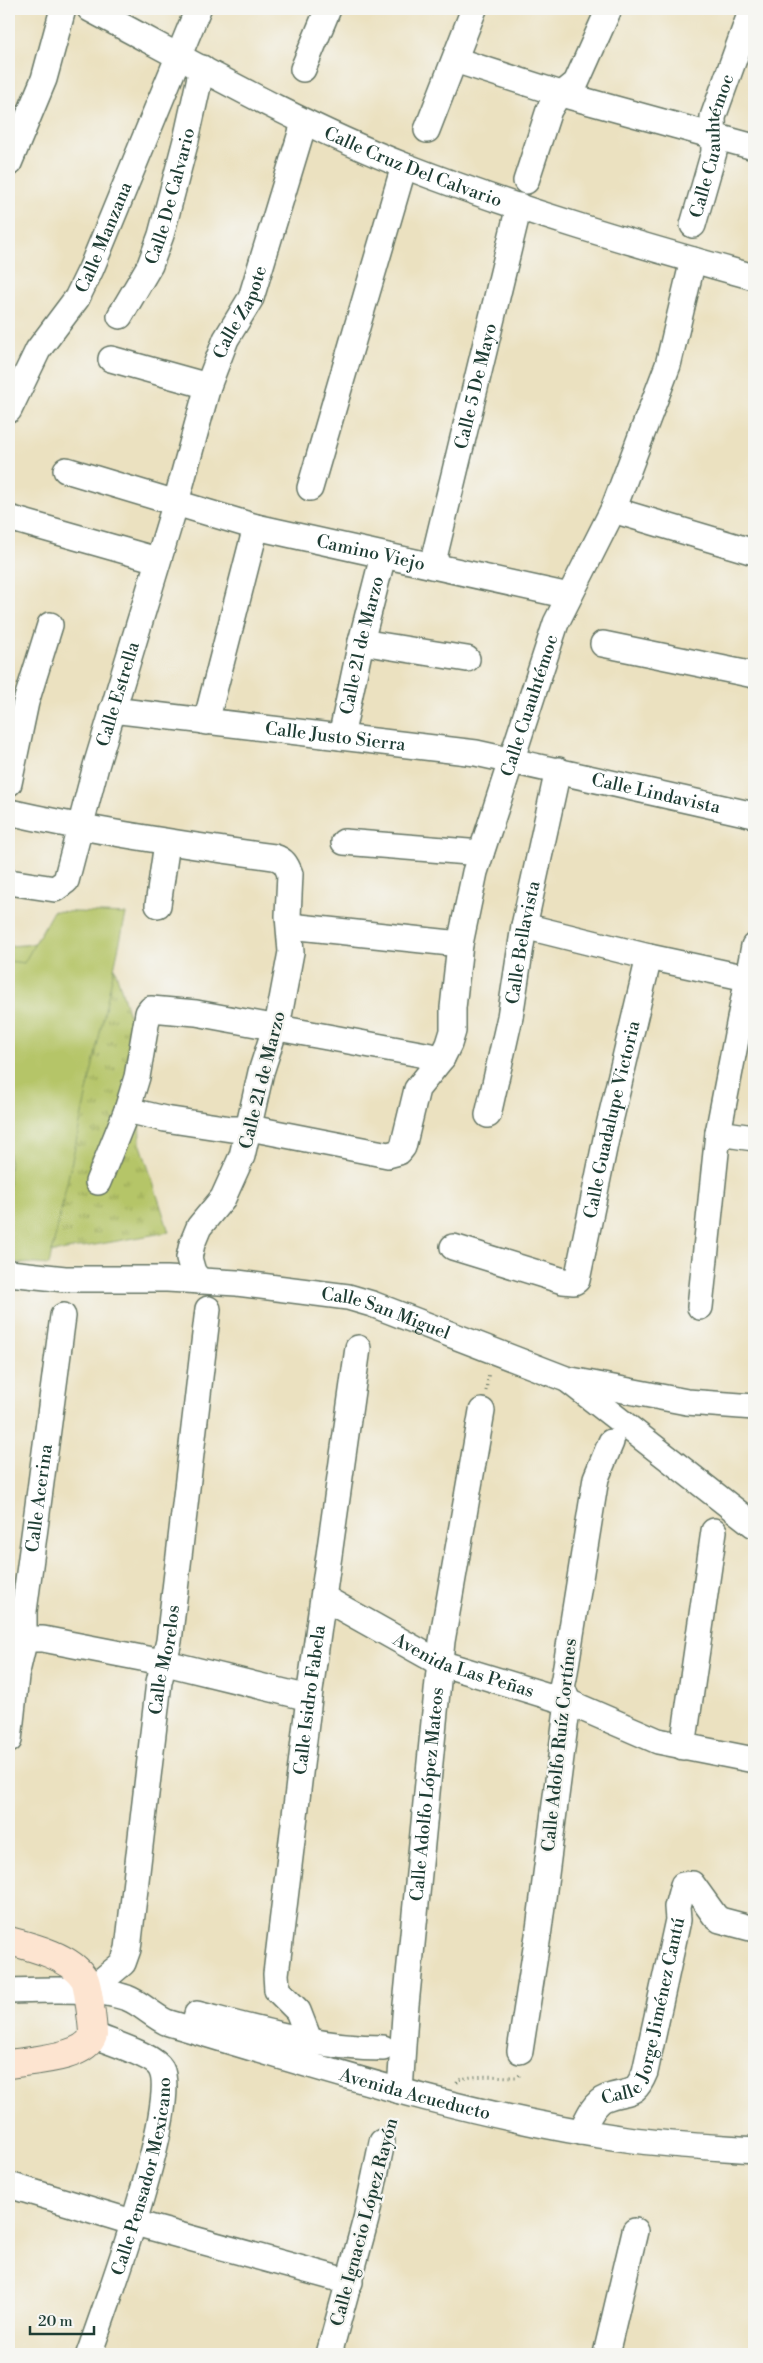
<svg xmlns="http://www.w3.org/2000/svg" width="763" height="2363" font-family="'Libre Bodoni',serif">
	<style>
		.grass { fill: url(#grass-tufts); stroke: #6a814e }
		.park { fill: #b5c568; stroke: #6a814e }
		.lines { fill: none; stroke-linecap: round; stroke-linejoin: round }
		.street-casing { stroke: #667665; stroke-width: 28 }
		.secondary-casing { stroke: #667665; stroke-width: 30 }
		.path { stroke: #667665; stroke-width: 3; stroke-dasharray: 1 4; stroke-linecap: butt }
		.street { stroke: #fff; stroke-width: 25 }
		.secondary { stroke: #fde4d0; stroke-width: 28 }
		.labels { text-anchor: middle; stroke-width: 4.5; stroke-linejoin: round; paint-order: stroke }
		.street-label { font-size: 18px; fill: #1f3d34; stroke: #f6f6f2 }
	</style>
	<defs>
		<pattern id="grass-tufts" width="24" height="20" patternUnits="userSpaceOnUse" patternTransform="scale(1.25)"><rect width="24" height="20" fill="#b5c568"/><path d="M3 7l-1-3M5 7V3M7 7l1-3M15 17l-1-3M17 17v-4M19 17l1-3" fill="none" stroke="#93a156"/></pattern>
	</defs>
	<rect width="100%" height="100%" fill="#f6f6f2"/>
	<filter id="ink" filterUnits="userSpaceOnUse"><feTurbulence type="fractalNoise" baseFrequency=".02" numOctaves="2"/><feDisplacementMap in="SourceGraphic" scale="10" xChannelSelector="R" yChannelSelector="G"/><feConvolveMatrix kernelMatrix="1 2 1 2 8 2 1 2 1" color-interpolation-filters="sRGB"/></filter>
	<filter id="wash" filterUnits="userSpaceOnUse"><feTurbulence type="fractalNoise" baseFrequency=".0096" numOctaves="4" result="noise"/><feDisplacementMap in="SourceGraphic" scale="20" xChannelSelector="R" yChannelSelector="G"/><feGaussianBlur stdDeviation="1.12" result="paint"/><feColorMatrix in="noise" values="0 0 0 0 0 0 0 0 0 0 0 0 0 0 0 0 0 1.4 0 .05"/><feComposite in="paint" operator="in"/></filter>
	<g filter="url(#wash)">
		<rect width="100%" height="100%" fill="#ebe1c0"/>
		<!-- grass -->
		<path class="grass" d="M 106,939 L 137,1042 L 140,1142 L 169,1232 L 9,1260 L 9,946 Z"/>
		<!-- park -->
		<path class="park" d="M 53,911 L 126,914 L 49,1265 L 9,1262 L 9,961 L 24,963 Z"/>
	</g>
	<g filter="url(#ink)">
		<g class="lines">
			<defs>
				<g id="street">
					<path id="s1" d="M 90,9 C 194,64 296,123 405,166 C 518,210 638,245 754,277"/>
					<path d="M 455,60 L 561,94 L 754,147"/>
					<path d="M 303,69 L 328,9"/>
					<path d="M 427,130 L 474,9"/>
					<path d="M 9,163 L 44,79 L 63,9"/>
					<path d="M 526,181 L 549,110 L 555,100 L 576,83 L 609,9"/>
					<path id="s2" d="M 693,225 L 714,152 L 713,117 L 752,9"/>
					<path id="s3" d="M 120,316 L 150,265 L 161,235 L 186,140 L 202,68"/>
					<path d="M 111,359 L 208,386"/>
					<path id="s4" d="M 9,410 L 38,350 L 77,298 L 91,269 L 198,9"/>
					<path id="s5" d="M 66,470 L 256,527 L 569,596"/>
					<path d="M 310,488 L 404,166"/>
					<path d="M 613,510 L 754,552"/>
					<path d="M 9,518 L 157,560"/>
					<path id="s6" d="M 432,566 L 519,206"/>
					<path d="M 361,642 L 467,659"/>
					<path d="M 603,644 L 754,675"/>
					<path id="s7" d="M 112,710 L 476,753 L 754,815"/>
					<path d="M 206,722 L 256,527"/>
					<path id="s8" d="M 341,737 L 361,642 L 383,556"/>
					<path d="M 9,783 L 26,702 L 50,625"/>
					<path d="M 9,812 C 97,832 184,845 274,857 C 284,860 286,864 290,874 L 288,916 L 291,952 L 279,1016 L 261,1072 L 242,1156 L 223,1198 L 199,1227 L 192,1244 L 189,1258 L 193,1272 L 200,1281"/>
					<path d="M 344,842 L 481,853"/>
					<path id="s9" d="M 9,882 L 55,889 L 66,881 L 96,766 L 176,502 L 208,386 L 226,339 L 251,298 L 304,123"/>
					<path d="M 158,905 L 167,843"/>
					<path d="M 290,926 L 460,944"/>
					<path d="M 524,926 L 649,957 L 747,978"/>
					<path id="s10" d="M 127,1110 L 165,1119 L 231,1129 L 255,1129 L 388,1155 L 399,1152 L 403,1147 L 417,1089 L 442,1058 L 449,1044 L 453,1031 L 453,1008 L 460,944 L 475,872 L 556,623 L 613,510 L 668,365 L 693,260"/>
					<path id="s11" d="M 488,1115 L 510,1017 L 524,926 L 558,770"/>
					<path d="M 718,1133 L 754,1138"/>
					<path d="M 98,1182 L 127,1110 L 137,1077 L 148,1013 L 151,1009 L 196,1013 L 442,1058"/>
					<path id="s12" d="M 453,1247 L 563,1281 L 574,1282 L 577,1280 L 607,1134 L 649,957"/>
					<path id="s13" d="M 9,1273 L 65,1279 L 167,1279 L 237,1283 L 348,1297 L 372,1304 L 566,1379 L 687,1402 L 754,1407"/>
					<path d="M 700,1307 L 718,1133 L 754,946"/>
					<path d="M 569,1381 L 754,1525"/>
					<path id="s14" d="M 324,1598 L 440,1663 L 568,1702 L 658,1741 L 754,1760"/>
					<path d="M 11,1650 L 28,1639 L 43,1639 L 162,1662 L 309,1698"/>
					<path id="s15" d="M 9,1740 L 16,1676 L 24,1642 L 24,1611 L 63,1316"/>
					<path d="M 683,1747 L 714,1531"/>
					<path id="s16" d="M 9,1991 C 41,1990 98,1987 127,1998 C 139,2002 152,2015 166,2022 C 317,2067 469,2117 626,2139 C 668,2145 711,2147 754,2150"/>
					<path id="s17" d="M 88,1992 L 123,1963 L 128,1949 L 159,1682 L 169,1641 L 208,1309"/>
					<path d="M 197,2014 C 259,2030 319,2048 383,2048"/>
					<path id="s18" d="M 310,2042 L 298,2011 L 277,1990 L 276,1974 L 309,1698 L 358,1348"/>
					<path d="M 520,2051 L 539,1929 L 568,1702 L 562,1687 L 564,1678 L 596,1478 L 611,1442"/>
					<path id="s19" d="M 400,2091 L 405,2015 L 442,1641 L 482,1411"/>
					<path id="s20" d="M 581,2132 C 587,2120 593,2103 606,2098 C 628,2089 634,2099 645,2072 L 678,1920 L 677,1907 L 683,1885 L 692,1884 L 715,1916 L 720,1920 L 754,1929"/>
					<path d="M 9,2185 L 135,2223 L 350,2282"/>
					<path id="s21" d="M 89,2354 C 105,2309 180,2104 161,2069 C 154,2055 108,2042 93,2035"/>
					<path d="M 329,2354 L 366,2219 L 382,2142"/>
					<path d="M 606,2354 L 635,2231"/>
				</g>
				<path id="secondary" d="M 9,1941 C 32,1947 70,1956 84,1978 C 88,1984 93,2027 93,2035 C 85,2059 31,2060 9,2064"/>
			</defs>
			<!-- street casing -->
			<use href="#street" class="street-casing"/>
			<!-- secondary casing -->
			<use href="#secondary" class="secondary-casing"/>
			<!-- path -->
			<path class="path" d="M 486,1391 L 489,1372
				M 457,2083 L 458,2080 C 476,2074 498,2077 518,2077 L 521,2073"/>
			<!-- street -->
			<use href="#street" class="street"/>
			<!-- secondary -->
			<use href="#secondary" class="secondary"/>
		</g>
	</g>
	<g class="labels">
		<!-- street labels -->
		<g class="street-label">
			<text dy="6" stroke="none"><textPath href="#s2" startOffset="82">Calle Cuauhtémoc</textPath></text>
			<text dy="6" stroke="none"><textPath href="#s1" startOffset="360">Calle Cruz Del Calvario</textPath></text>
			<text dy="6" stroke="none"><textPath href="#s3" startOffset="131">Calle De Calvario</textPath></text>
			<text dy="6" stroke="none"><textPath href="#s4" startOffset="198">Calle Manzana</textPath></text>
			<text dy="6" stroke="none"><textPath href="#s9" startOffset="656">Calle Zapote</textPath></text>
			<text dy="6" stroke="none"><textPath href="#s6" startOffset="185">Calle 5 De Mayo</textPath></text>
			<text dy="6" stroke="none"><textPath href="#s5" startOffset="316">Camino Viejo</textPath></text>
			<text dy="6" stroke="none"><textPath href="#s8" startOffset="94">Calle 21 de Marzo</textPath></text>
			<text dy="6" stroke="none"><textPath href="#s9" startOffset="254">Calle Estrella</textPath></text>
			<text dy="6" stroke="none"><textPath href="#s10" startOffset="748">Calle Cuauhtémoc</textPath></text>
			<text dy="6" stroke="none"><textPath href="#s7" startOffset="225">Calle Justo Sierra</textPath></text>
			<text dy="6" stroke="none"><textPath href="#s7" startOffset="551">Calle Lindavista</textPath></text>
			<text dy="6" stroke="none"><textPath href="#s11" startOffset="176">Calle Bellavista</textPath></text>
			<text transform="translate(262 1080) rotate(-76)" y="6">Calle 21 de Marzo</text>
			<text dy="6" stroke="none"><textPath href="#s12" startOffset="294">Calle Guadalupe Victoria</textPath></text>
			<text dy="6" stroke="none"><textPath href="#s13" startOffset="381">Calle San Miguel</textPath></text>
			<text dy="6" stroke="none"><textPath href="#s15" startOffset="244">Calle Acerina</textPath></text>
			<text dy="6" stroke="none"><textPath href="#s17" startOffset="352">Calle Morelos</textPath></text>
			<text dy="6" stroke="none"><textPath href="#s14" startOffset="156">Avenida Las Peñas</textPath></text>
			<text dy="6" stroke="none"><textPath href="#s18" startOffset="355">Calle Isidro Fabela</textPath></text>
			<text transform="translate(559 1745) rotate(-84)" y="6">Calle Adolfo Ruíz Cortínes</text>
			<text dy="6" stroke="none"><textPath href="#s19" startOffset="298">Calle Adolfo López Mateos</textPath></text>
			<text dy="6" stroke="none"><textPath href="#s20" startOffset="145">Calle Jorge Jiménez Cantú</textPath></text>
			<text dy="6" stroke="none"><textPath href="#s16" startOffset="424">Avenida Acueducto</textPath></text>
			<text dy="6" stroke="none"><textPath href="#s21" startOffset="186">Calle Pensador Mexicano</textPath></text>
			<text transform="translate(364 2222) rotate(-75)" y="6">Calle Ignacio López Rayón</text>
		</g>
	</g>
	<!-- margin -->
	<rect width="763" height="2363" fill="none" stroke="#f6f6f2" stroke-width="30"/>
	<!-- scale -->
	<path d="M30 2326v8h64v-8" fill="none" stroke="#1f3d34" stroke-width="2.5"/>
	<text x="38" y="2326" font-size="15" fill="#1f3d34" stroke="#f6f6f2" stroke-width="4" paint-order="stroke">20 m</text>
</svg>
